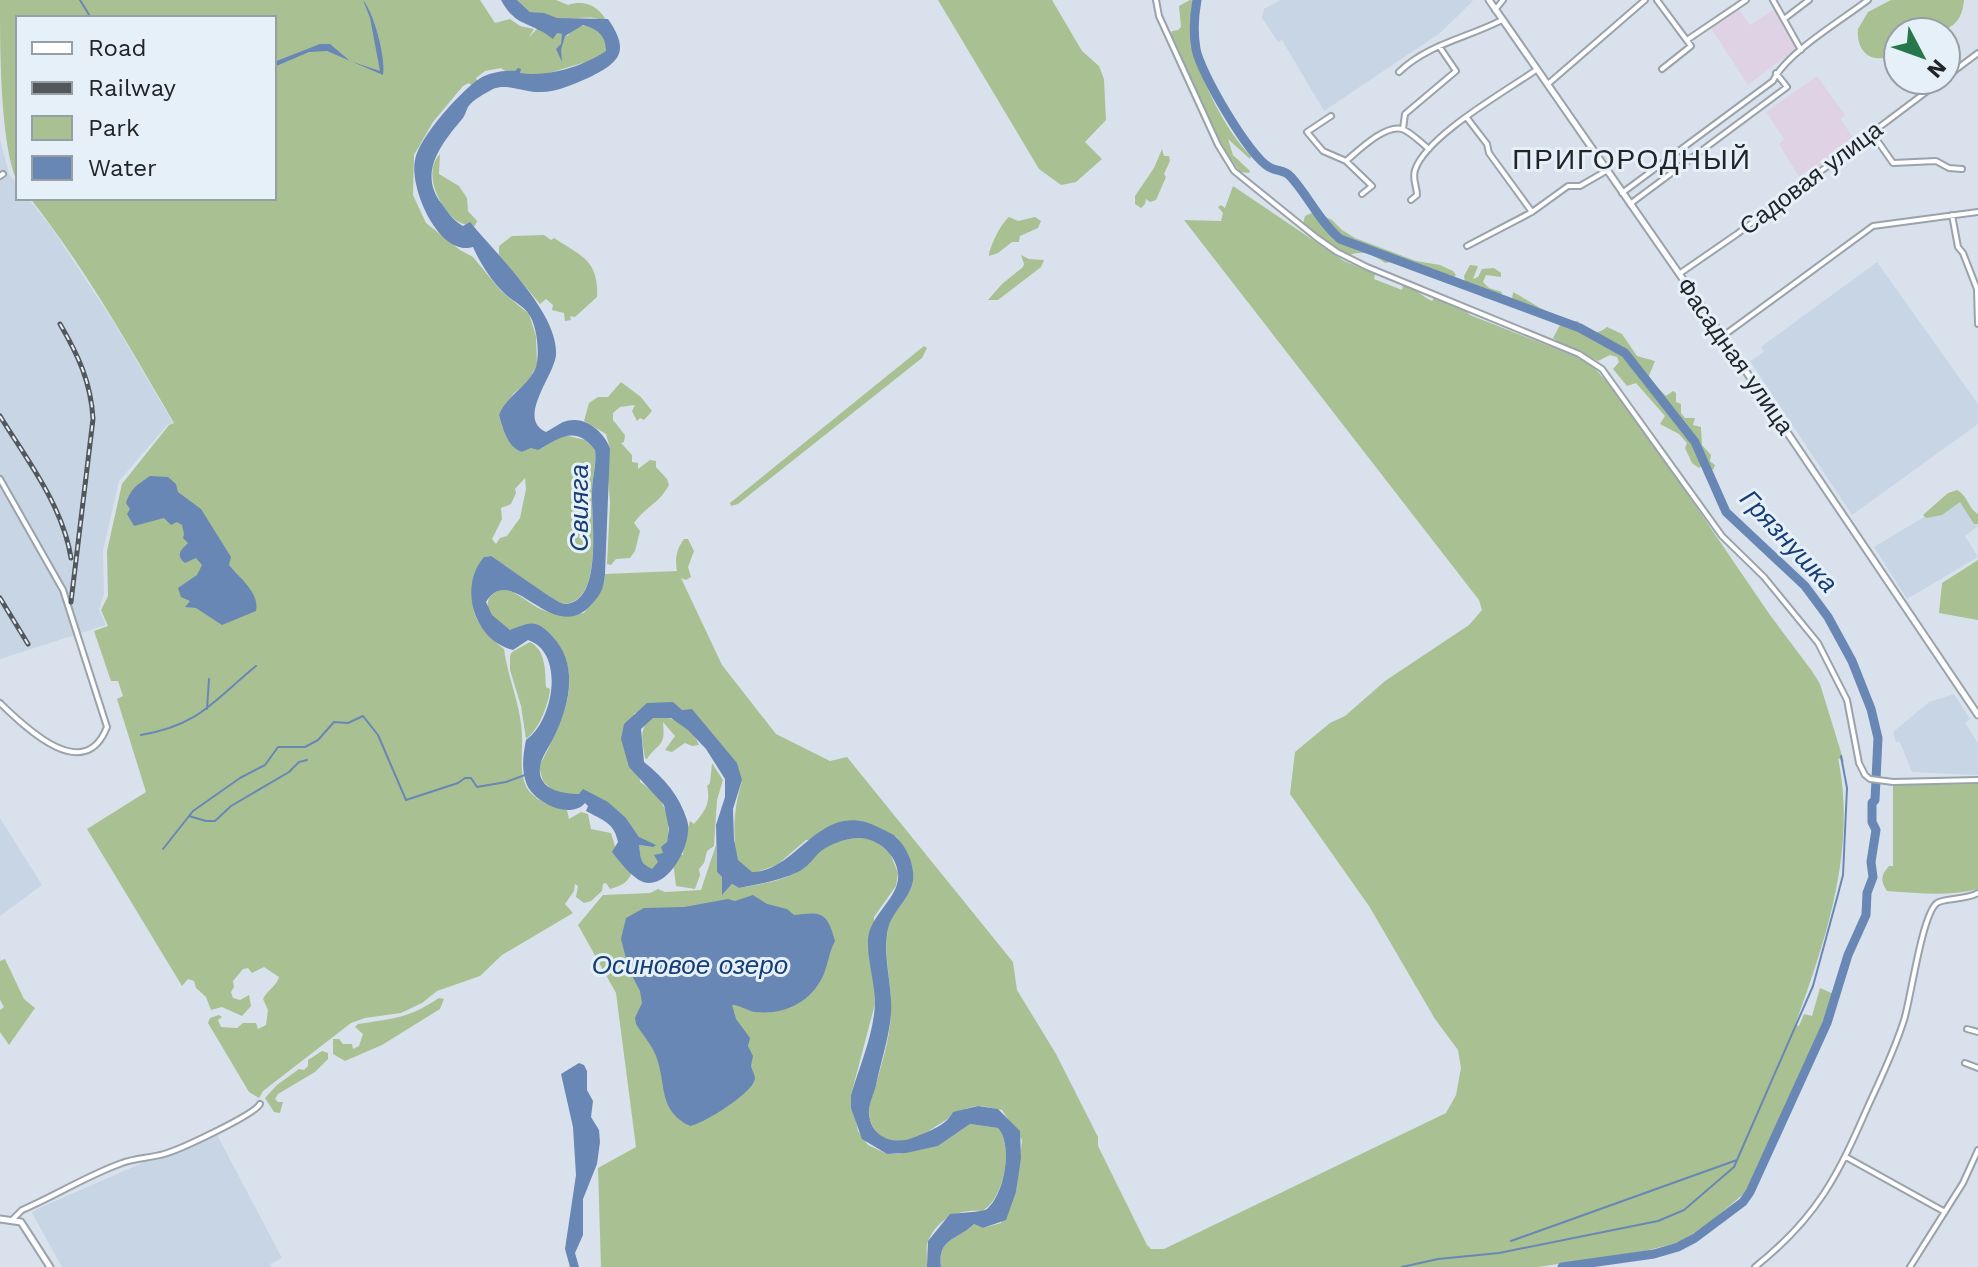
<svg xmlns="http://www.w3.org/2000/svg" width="1978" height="1267" font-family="'Work Sans',sans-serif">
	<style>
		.built { fill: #c7d5e4 }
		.education { fill: #dfd2e5 }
		.green { fill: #a9c093; fill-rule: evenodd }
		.water { fill: #6987b5 }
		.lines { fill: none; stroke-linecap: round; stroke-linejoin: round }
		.stream { stroke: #6987b5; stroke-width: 2 }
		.river { stroke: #6987b5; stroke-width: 9 }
		.street-casing { stroke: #9aa3ab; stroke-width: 8 }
		.secondary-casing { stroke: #9aa3ab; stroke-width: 9 }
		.street { stroke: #fff; stroke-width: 4 }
		.secondary { stroke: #fff; stroke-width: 5 }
		.rail-casing { stroke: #52575c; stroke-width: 5 }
		.rail { stroke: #e6f0f9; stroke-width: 2; stroke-dasharray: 6; stroke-linecap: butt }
		.labels { text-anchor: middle; stroke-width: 6; stroke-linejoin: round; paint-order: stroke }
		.street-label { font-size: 24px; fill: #212528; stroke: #e6f0f9 }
		.water-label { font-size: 26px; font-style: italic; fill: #163d76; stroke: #e6f0f9 }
		.quarter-label { font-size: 28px; letter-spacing: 2px; fill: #212528; stroke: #e6f0f9 }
	</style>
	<rect width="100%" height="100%" fill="#d9e2ec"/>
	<!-- built -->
	<path class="built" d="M 1280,0 L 1472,0 L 1473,1 L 1440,33 L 1324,111 L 1282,40 L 1278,42 L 1262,18 L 1264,9 Z
		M 0,139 L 9,174 L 18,185 L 18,198 L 28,198 L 51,227 L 113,321 L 173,423 L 168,424 L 119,481 L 103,551 L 104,594 L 99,610 L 106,625 L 0,659 Z
		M 1877,262 L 1978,404 L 1978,424 L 1852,515 L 1750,361 L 1764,352 L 1761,347 Z
		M 1963,500 L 1978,526 L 1965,536 L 1978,557 L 1907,599 L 1874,547 L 1924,517 Z
		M 1954,694 L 1970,719 L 1965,723 L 1978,743 L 1978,775 L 1912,772 L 1900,742 L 1896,742 L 1893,732 L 1929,702 Z
		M 0,818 L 42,885 L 0,916 Z
		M 216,1133 L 282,1258 L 270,1264 L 271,1267 L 62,1267 L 32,1213 L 37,1209 L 149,1160 L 169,1157 L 205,1141 Z"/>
	<!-- education -->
	<path class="education" d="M 1739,9 L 1750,25 L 1775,9 L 1797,48 L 1748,85 L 1711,28 Z
		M 1817,76 L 1845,115 L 1841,119 L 1855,141 L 1811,173 L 1809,170 L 1799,177 L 1779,144 L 1784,139 L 1766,112 Z"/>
	<!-- green -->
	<path class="green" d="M 0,0 L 480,0 L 495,23 L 510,19 L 520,26 L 534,29 L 529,37 L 540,26 L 553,34 L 559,32 L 568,36 C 577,19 593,26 606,35 L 606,56 L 539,76 L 508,73 L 501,68 L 485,71 L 476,78 L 478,84 L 472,86 L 469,83 L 463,86 L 433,122 L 414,155 L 413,195 L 426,223 L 460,250 L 473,257 L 501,291 L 529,314 L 536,336 L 537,365 L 527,383 L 514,393 L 499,415 C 503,429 507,447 522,452 L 531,448 L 542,448 L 564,435 L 585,440 L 595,449 C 597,463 592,478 592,493 C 591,517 604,604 563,604 C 558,604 501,563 490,556 L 484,557 C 468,602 465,618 504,649 C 508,679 521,705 522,735 C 523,752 518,776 529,791 C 542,805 551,805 567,810 L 569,819 L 581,812 L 588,814 L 591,829 L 611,833 L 617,853 L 634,869 C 628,882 624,885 610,889 L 606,883 L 603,884 L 602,891 L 591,901 L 584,903 L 576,897 L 578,886 L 575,884 L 574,891 L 565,904 L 573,913 L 502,955 L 480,976 L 437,991 L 422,1003 L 401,1013 L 365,1018 L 351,1023 L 263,1091 L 259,1098 L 249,1092 L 208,1023 L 210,1018 L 219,1015 L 222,1017 L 218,1020 L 221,1027 L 237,1028 L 243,1023 L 256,1023 L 258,1029 L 266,1025 L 268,1010 L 263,999 C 267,990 276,987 279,977 L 264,967 L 252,973 L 248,968 L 243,969 L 233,981 L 234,987 L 231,992 L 233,998 L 240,1000 L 249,995 L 251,1006 L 242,1016 L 222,1007 L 211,1010 L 206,997 L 196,988 L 194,981 L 188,979 L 182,986 L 87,829 L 146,792 L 117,699 L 123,696 L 118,681 L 111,681 L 94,631 L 108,626 L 101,610 L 108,596 L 107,551 L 122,484 L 169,425 L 174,423 C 129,346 85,268 30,198 L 274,198 L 274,18 L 18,18 L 18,183 C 0,147 0,47 0,0 ZM 525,478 L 526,489 L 520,518 L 507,536 L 500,538 L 496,544 L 492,539 L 502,519 L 501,508 L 511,504 L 516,493 L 515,489 Z
		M 517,0 L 556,0 L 568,5 C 584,0 596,5 605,18 L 602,20 C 587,14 572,21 556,18 C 547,16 540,13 530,12 Z
		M 938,0 L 1052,0 L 1082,51 L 1099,66 L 1104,79 L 1106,120 L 1085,142 L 1102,159 L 1076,182 L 1061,185 L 1039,169 Z
		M 1190,0 L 1195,1 C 1194,16 1191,29 1194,45 C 1199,79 1227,133 1251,156 L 1250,159 L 1228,139 L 1233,155 L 1250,171 L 1249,173 L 1240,172 L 1225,150 L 1202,106 L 1171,34 L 1172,31 L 1178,30 L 1181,27 L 1179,6 Z
		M 1891,0 L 1964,0 C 1961,39 1927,32 1898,32 L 1898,53 C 1876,65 1856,56 1858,29 L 1868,12 Z
		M 1162,149 L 1164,156 L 1169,156 L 1170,161 L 1164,174 L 1166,177 L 1156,200 L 1150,202 L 1146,199 L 1145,204 L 1141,208 L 1135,204 L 1135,196 L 1154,168 Z
		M 440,154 L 439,174 L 459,186 L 467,198 L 468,211 L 477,221 L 475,226 C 469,225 463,225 457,221 C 439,207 422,173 440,154 Z
		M 1233,186 L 1344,261 L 1375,274 L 1374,279 L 1402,290 L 1403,285 C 1415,287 1421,296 1432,301 L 1435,297 L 1439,298 L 1463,308 L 1470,315 L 1589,362 L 1624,401 L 1770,615 L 1812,671 L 1820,684 L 1844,762 L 1838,758 C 1857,848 1826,940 1795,1025 L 1799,1026 L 1804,1014 L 1812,1016 L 1820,988 L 1834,994 L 1798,1084 L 1747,1191 L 1708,1224 L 1680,1242 L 1645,1251 L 1538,1267 L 941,1267 C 937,1238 958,1240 974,1224 L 983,1228 L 1001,1223 L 1016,1192 L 1022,1140 L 1002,1110 C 992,1109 982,1104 972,1107 C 946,1113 920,1148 888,1140 C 877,1137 869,1123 869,1111 C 869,1103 873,1095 875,1088 C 882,1062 891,1036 891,1009 C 892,984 883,955 888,930 C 891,911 910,899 913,881 C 915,864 905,849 896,836 L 806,840 L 777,865 L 751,874 L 737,862 C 733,831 733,811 742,781 L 682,710 L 634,713 L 640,782 C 649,788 658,795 663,805 C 673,825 669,855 652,870 C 639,862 641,858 639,845 L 653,847 L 639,837 L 626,818 L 580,794 L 563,794 L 552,790 L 543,781 L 539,767 C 564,718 593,665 538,625 C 530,626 519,631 511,630 C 494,627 473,599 502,589 C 520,592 528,604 543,610 C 555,615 572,615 584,613 L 604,584 L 605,574 L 677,571 C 675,559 676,550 684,539 L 688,539 L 694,551 L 688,567 L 691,577 L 686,580 L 681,578 L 722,665 L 776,734 L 830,761 L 847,757 L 1013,962 L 1017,990 L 1056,1054 L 1098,1137 L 1098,1146 L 1147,1245 L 1151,1249 L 1164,1249 L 1446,1113 L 1456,1095 L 1461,1068 L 1458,1050 L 1435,1019 L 1369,906 L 1290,794 L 1295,752 L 1330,723 L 1345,716 L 1385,681 L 1469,625 L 1482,610 L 1479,600 L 1184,220 L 1221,221 L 1223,213 L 1218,207 L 1221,205 L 1225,208 Z
		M 1314,212 L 1332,220 L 1342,230 L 1355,238 L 1416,261 L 1440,265 L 1453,271 L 1456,275 L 1453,278 L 1445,279 L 1392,262 L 1385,263 C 1369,252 1366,251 1348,255 L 1316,235 L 1303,224 L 1305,216 Z
		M 1009,217 L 1018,221 L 1035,217 L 1041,221 L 1038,228 L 1020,236 L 1019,242 L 1012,242 L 998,253 L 989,256 C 989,248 1001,223 1009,217 Z
		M 544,235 L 551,240 L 554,238 C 581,256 599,260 597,297 L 575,317 L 570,316 L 571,320 L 565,321 L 564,313 L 552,310 L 553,305 L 546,299 L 540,304 L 499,255 L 499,246 L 512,236 Z
		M 1021,255 L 1029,259 L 1044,260 L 1041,267 L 998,300 L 988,300 L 1002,284 L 1023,267 L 1024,264 Z
		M 1470,265 L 1478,266 L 1473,279 L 1478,277 L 1482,269 L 1494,268 L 1501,273 L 1501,277 L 1486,275 L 1483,282 L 1489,288 L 1502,292 L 1499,300 L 1485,298 L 1466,287 L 1464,276 Z
		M 1513,292 C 1532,302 1559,323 1578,321 L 1580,327 C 1591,333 1597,335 1607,327 L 1622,334 L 1637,356 L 1655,361 L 1648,378 L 1666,396 L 1673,391 L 1676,393 L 1676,402 L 1681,404 L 1681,413 L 1685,418 L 1695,418 L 1693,425 L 1701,427 L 1702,445 L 1711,455 L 1710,461 L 1715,465 L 1713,470 L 1703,465 L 1699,468 L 1692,463 L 1685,448 L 1687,443 L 1679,434 L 1660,424 L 1665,416 L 1636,383 L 1627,386 L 1613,369 L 1619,362 L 1617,357 L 1610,355 L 1598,361 L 1559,342 L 1553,338 L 1560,325 L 1522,310 L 1516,300 L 1512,300 Z
		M 924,346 L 927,348 L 922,358 L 738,504 L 731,506 L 730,503 Z
		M 621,382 L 641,397 L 652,411 L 644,420 L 640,418 L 637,421 L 632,411 L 635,405 L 620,407 L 613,413 L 613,420 L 625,435 L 624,442 L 621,443 L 632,455 L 632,462 L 638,463 L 638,469 L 650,460 L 656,461 L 656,467 L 667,479 L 669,485 C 658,505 646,506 634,523 L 640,531 L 635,551 L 630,558 L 616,559 L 611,565 L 607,564 L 610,503 L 607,462 L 610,448 L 606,434 L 584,421 L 589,403 L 598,397 L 608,397 Z
		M 1957,490 C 1968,496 1968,508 1978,514 L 1978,524 L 1974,524 L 1960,502 L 1942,515 L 1926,518 L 1923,515 L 1948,493 Z
		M 1978,560 L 1978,620 L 1939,613 L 1942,583 Z
		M 530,642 C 546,651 545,669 546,687 L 550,689 C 549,703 539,730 526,739 L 521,706 L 510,670 L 510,656 L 512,652 Z
		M 653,715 C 672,717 692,725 699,745 L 692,746 L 685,743 L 672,752 L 665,750 L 675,736 L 663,722 C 666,748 658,742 647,759 L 645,758 C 642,738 638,730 653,715 Z
		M 712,763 L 723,780 L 717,800 L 714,846 L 707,851 L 704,863 L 699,869 L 700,875 L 695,889 L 676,886 L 673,861 L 677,855 L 683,855 L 684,840 L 690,821 L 694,824 C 705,811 711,803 707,786 L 710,783 Z
		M 1978,784 L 1978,889 C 1946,897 1919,893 1887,891 C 1881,882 1880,876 1889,866 L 1893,866 L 1893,785 Z
		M 869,836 L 890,853 L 898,873 L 896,886 L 874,917 L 875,1004 L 851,1095 L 858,1131 L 868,1145 L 887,1154 L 898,1154 L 938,1146 L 970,1124 L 998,1128 C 1014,1146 1004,1200 982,1211 C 958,1209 939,1217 928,1241 C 925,1248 928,1259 927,1267 L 601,1267 L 598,1168 L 636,1147 L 616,993 L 578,925 L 603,895 L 650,893 L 658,889 L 665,892 L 701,890 L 716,845 L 717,872 L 722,877 L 723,894 L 732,884 L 739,888 C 760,884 780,882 799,871 C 808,867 811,861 817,854 C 831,840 851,839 869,836 Z
		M 5,959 L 24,999 L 35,1008 L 9,1045 L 0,1032 L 0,1010 L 4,1007 L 0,1000 L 0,961 Z
		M 439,998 L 444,999 L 440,1009 L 382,1045 L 345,1061 L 333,1054 L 333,1039 L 339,1039 L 343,1044 L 352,1044 L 353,1049 L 359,1046 L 363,1034 L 355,1027 L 358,1024 C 395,1018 407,1019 439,998 Z
		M 322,1051 L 328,1053 L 328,1059 L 315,1072 L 278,1094 L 275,1099 L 278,1102 L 283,1102 L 280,1113 L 274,1112 L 265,1098 L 277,1085 L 299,1069 L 304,1070 L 308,1066 L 308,1060 Z"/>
	<!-- water -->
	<path class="water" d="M 363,0 C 374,13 386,58 383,75 L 327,51 L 309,52 L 274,67 L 274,62 L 320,44 L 330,44 L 350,61 L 380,71 L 370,18 Z
		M 501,0 L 517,0 L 530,12 L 544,13 L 557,18 L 608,19 C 630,51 621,62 588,78 C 574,84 557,92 541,92 C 525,93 508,83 493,89 C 486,93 472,100 468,107 C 466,111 465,115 463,118 C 442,143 417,173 442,204 C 448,213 454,221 463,226 L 470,222 C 496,254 559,313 556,355 C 554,376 516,419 546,432 C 552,429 557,425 563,422 C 583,414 603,430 610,448 L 605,574 C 604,589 600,596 589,607 C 551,644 511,560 486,602 L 492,615 L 510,630 C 530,623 535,618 552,636 C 580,665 569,707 553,739 C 549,747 541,758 540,767 C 537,790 563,794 579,794 L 583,789 L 608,802 L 626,818 L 639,837 L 656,845 L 653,847 L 639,845 C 641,857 639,863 652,869 L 658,862 L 654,855 L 663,853 L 661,847 L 667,842 L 669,829 L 664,805 L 629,767 L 621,739 L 624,724 L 647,703 L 673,702 L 682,710 L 692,709 L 737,763 L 742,780 L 733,809 L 734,839 L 738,860 L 752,872 C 798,872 821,796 880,828 C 885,831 892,833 896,837 C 907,847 915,866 913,881 C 910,899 892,911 888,929 C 882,956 893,986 891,1014 C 889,1038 881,1061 876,1085 C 874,1095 868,1104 869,1114 C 871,1138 895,1146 915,1137 C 929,1131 946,1126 953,1112 L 978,1106 L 998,1109 L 1020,1131 L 1021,1158 L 1016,1192 L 1006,1220 L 983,1228 L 974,1224 C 958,1240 937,1238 941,1267 L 927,1267 L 928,1241 L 950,1214 C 957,1213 983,1212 987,1209 C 1005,1194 1013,1144 998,1128 L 970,1124 L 938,1146 L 906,1153 L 887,1154 L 862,1139 L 851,1108 L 851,1095 C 860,1065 875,1031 875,1000 C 874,980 867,958 868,939 C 870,914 901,897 898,873 C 896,855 879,839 860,838 C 846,838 825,845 816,856 C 810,863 806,868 798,872 C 779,881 759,884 739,888 L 732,884 L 722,895 L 722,877 L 717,872 L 716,825 L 725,797 L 725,779 L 706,749 L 688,730 L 671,718 L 653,718 L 641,729 L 644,762 C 665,779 679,795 687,820 C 694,841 669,891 643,882 C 631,877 620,862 612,852 L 618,842 C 614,822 602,820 586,811 L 588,806 L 585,803 C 571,820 535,803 527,785 C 521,771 523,755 526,740 C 553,722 566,653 528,640 L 513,650 C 474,641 458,587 484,557 L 491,556 C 502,563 558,604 564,604 C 604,604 591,517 592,493 C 592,478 597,464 595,450 C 575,424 559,439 538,450 L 531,448 L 522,452 C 507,447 503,429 499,415 C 507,395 528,387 536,367 C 540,353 537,324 528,313 C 522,305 511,300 504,293 C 491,280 480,263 473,247 C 439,257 409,188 415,160 C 419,137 460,92 479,79 C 488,73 504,70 515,71 L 518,68 L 521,69 L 520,73 C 548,77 582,67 606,51 C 606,35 597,29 583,25 L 565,36 L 561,50 L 562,62 L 556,49 L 561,44 L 562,34 L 557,33 L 553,39 C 531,21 516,28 501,0 Z
		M 150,476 L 168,477 L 176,484 L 178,492 L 201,509 L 231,557 L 229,565 C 238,577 260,592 256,611 L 222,625 L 196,608 L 185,607 L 190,601 L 181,597 L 178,588 L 197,575 L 202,565 L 196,558 L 185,563 C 175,555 181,550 188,543 L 183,538 L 184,534 L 182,525 L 177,522 L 171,525 L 164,518 L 134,526 L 127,514 L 130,509 L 126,503 C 131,488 137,485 150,476 Z
		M 753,895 L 767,904 L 787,909 L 794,915 C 820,912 827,910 835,941 C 829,952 828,965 823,976 C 810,1003 784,1015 755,1012 C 747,1011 741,1005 732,1005 L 736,1019 L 750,1038 L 748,1046 L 753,1056 L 751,1066 C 751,1067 755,1076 755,1078 C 755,1092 703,1124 690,1126 C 657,1110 667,1084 656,1056 C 652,1045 642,1034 636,1024 L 635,1018 L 642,1003 L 640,991 L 629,970 L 621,939 L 626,918 L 644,908 L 684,907 L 728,899 L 735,901 Z
		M 579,1063 L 584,1065 L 587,1071 L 587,1090 L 593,1101 L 591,1117 L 599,1130 L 600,1142 L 597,1164 L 583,1199 L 583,1235 L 575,1253 L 579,1267 L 570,1267 L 565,1249 L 576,1175 L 573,1127 L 561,1074 Z"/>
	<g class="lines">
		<!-- stream -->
		<path class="stream" d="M 80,0 L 91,18
			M 207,709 L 209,679
			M 141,735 C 200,725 213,701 256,666
			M 189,816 L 206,821 L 215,821 L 231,806 L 289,772 L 299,762 L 307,760
			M 163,849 L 193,811 L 240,778 L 265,765 L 278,747 L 305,747 L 318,740 L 334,722 L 348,723 L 363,716 L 378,735 L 406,800 L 458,783 L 465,778 L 471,778 L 477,787 L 506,782 L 525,775
			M 1511,1241 L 1737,1160
			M 1402,1267 L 1438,1259 L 1499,1253 L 1658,1221 L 1684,1210 L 1734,1167 L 1813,986 L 1837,898 L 1843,875 L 1847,788 L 1841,756"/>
		<!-- river -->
		<path class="river" d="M 1197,0 C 1194,16 1193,32 1196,49 C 1200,72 1249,156 1269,167 C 1277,172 1284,169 1291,177 C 1309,197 1319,221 1340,239 L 1580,328 L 1625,353 L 1695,442 L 1726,512 L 1805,586 L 1828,617 L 1852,661 L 1871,709 L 1878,738 L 1875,800 L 1872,803 L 1872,822 L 1876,830 L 1871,862 L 1873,877 L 1867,893 L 1866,915 L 1848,955 L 1827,1023 L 1750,1192 L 1743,1202 L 1695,1238 L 1678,1247 L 1654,1254 L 1562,1267"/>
		<defs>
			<path id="street" d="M 1156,0 L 1159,16 L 1218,145 L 1234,171 L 1317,238 L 1337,252 L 1367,267 L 1579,354 L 1602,369 L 1722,536 L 1764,577 L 1818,643 L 1847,700 L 1859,763 L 1865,775 L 1870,779 L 1893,782 L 1978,780
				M 1657,0 L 1691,46 L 1662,69
				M 1773,0 L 1801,50
				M 1495,10 L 1503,0
				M 1784,19 L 1809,0
				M 1687,40 L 1746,0
				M 1399,72 C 1428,44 1467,38 1502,20
				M 1946,77 L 1978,53
				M 1548,84 L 1645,0
				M 1331,116 L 1307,132 L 1323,151 L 1346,161 L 1372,186 L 1362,194
				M 1467,118 L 1487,144 L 1489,153 L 1532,212
				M 1403,129 L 1405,114 L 1456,71 L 1439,46
				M 1872,133 L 1893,163 L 1936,161 L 1949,168 L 1962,169
				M 1346,161 C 1358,151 1385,124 1402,129 C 1411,132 1421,143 1429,149
				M 0,176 L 3,174
				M 1622,193 L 1773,81 C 1786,53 1842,20 1868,0
				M 1411,200 L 1417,195 C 1417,186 1412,180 1415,170 C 1426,136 1506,91 1536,70
				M 1630,204 L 1787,87 L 1776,73
				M 1952,215 L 1958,247 L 1963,253 L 1977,289 L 1978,324
				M 1467,246 L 1532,212 L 1568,186 L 1580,186 L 1606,171
				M 1679,274 L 1737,234 L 1942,80
				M 1723,336 L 1873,226 L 1978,212
				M 0,479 L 63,590 L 107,727 C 84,786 24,726 0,703
				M 1967,1029 L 1978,1032
				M 1965,1063 L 1978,1068
				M 1846,1157 L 1945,1212
				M 13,1219 L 22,1210 C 55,1196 88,1175 122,1163 C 135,1158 150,1158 164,1154 C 179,1150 254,1115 260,1104
				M 1755,1267 C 1818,1217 1838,1175 1869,1104 C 1882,1076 1895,1049 1904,1020 C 1911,998 1922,914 1937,903 C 1943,898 1966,900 1978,893
				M 1910,1267 L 1963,1183 L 1978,1150"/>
			<path id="secondary" d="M 1489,0 L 1712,321 L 1978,715
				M 0,1219 L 21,1222 L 50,1267"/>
		</defs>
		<!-- street casing -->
		<use href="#street" class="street-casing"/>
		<!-- secondary casing -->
		<use href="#secondary" class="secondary-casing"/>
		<!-- street -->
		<use href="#street" class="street"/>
		<!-- secondary -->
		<use href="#secondary" class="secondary"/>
		<defs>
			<path id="rail" d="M 60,324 C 78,355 91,382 93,419 L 71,602
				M 0,416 C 27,460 63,506 71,558
				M 0,598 L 28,644"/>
		</defs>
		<!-- rail casing -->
		<use href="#rail" class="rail-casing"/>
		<!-- rail -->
		<use href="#rail" class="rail"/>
	</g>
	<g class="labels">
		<!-- street labels -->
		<g class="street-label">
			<text transform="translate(1811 178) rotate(-37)" y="8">Садовая улица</text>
			<text transform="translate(1735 356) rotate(55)" y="8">Фасадная улица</text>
		</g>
		<!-- water labels -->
		<g class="water-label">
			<text transform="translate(579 508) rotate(-90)" y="9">Свияга</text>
			<text transform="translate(1789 541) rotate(47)" y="9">Грязнушка</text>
			<text x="690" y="974">Осиновое озеро</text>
		</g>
		<!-- quarter labels -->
		<g class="quarter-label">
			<text x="1632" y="169">ПРИГОРОДНЫЙ</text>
		</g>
	</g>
	<!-- legend -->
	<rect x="16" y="16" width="260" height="184" fill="#e6f0f9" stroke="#979fa5" stroke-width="2"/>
	<rect x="32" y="42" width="40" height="12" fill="#ffffff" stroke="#979fa5" stroke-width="2"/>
	<text x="88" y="56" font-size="24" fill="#212528">Road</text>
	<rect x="32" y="82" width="40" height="12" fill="#52575c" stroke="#979fa5" stroke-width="2"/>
	<text x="88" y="96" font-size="24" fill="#212528">Railway</text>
	<rect x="32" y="116" width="40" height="24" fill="#a9c093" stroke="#979fa5" stroke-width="2"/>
	<text x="88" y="136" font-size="24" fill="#212528">Park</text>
	<rect x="32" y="156" width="40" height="24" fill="#6987b5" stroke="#979fa5" stroke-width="2"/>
	<text x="88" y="176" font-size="24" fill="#212528">Water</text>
	<!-- north arrow -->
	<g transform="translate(1922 56) rotate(131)"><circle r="38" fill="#e6f0f9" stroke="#979fa5" stroke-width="2"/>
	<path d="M0-6L14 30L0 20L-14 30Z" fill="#26784a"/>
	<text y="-12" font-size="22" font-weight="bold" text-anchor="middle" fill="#212528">N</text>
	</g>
</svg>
